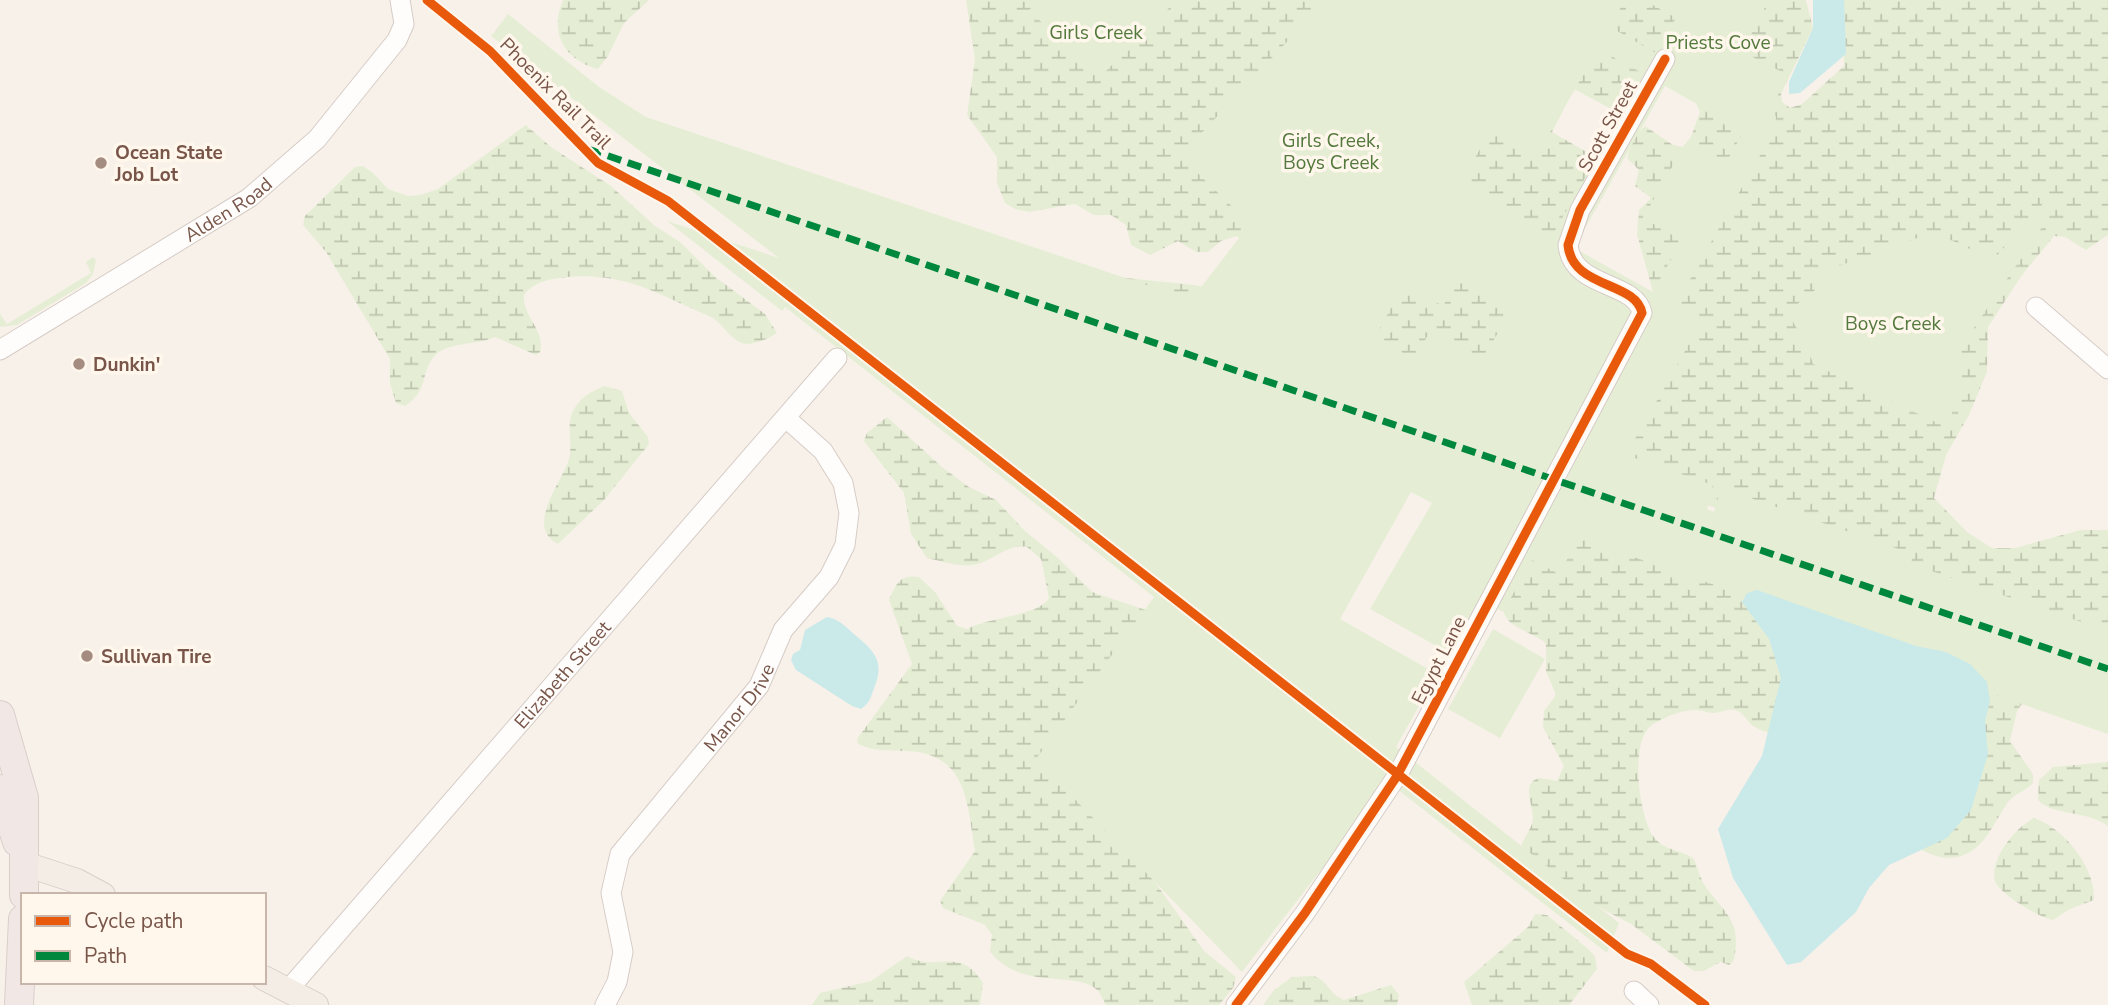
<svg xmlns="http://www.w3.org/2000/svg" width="2108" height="1005" font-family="'Nunito Sans',sans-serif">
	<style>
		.wetland { fill: url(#wetland-marsh) }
		.green { fill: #e5eed4; fill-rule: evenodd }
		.water { fill: #cae9e9 }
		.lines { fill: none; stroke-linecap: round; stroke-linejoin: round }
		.minor-casing { stroke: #d6ccc6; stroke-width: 21 }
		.major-casing { stroke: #dacec9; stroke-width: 26 }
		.highway-casing { stroke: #dacec9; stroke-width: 30 }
		.minor { stroke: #fefdfc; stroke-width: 19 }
		.major { stroke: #f3ede5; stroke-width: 24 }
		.highway { stroke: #f1e7e4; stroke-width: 28 }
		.quiet { stroke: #00873e; stroke-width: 7; stroke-dasharray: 14 7; stroke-linecap: butt }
		.cycleway-casing { stroke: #fff6ec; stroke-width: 13 }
		.cycleway { stroke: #e8590c; stroke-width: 9 }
		.poi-dot { fill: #a58c81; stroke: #fff6ec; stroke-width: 2.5 }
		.labels { text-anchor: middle; stroke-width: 7; stroke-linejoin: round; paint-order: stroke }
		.park-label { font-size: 19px; fill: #53793c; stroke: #fff6ec }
		.street-label { font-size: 19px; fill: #785548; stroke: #fff6ec }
		.poi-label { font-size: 19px; font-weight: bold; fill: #785548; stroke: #fff6ec; text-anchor: start }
	</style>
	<defs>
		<pattern id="wetland-marsh" width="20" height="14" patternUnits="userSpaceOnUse" patternTransform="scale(1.75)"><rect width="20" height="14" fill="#e5eed4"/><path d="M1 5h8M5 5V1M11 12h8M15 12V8" fill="none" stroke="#bec4ae"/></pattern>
	</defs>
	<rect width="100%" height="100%" fill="#f8f1ea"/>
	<!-- wetland -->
	<path class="wetland" d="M 563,0 L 649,0 L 624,23 L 608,56 L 598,69 C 564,60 549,32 563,0 Z
		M 966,0 L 1806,0 L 1813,28 L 1781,94 L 1782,102 L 1790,108 L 1802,104 L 1844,66 L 1842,0 L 2108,0 L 2108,235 L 2086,250 L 2065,237 L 2054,236 L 2022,275 L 1988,327 L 1987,372 L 1969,415 L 1946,455 L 1934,498 L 1967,532 L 1992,548 L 2015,548 L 2081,530 L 2108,530 L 2108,648 L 1716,508 L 1585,469 L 1650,315 L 1653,292 L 1637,234 L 1639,210 L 1651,198 L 1635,186 L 1639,170 L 1627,158 L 1633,138 L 1645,126 L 1673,145 L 1683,147 L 1691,137 L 1700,112 L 1695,101 L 1657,78 L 1626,117 L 1574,89 L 1552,132 L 1590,154 L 1600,165 L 1594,180 L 1471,380 L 1106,276 L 1194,285 L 1250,297 L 1255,255 L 1237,236 L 1221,241 L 1208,252 L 1196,252 L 1178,241 L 1150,255 L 1131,245 L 1126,225 L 1111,215 L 1094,215 L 1075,204 L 1029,212 L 1015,209 L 1005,203 L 997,183 L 997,157 L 967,115 L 975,59 Z
		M 526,125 L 551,147 L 611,186 L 655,226 L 680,242 L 714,276 L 765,314 L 777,333 C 769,338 757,344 747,344 C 731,343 723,322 709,316 C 657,294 626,272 567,277 C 550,279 535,281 524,295 C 522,317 546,330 540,352 L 536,355 L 495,337 C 476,346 445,341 433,358 C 420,375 429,390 405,406 L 396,403 L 390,383 L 390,359 L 326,252 L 303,225 L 305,216 L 355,167 L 363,166 L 373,173 L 388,189 L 408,196 L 420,195 L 438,189 Z
		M 604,386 L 622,391 L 629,413 L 648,437 L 649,444 L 604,500 L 558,544 C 525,527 560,484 568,462 C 574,446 566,429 572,413 C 579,398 590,392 604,386 Z
		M 887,417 L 942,467 L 969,487 L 996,500 L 1025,531 L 1058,558 L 1092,592 L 1152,612 L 1150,875 L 1204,951 L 1236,977 L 1233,988 L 1219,1005 L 1106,1005 C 1103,1001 1101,994 1097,990 C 1078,970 1021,991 990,952 L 992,935 L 985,925 L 943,908 L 940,901 L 975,851 C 967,804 968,754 907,751 C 889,750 875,752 858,744 L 857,739 L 912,664 L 889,600 C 896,584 900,574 919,577 L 935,592 L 957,626 L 967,629 C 990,617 1038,616 1049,598 L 1041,559 L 1027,547 C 1009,544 997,557 981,563 C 963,569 945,562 927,558 L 911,534 L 904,493 L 864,441 L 867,433 Z
		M 1557,517 L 2033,688 L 2017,711 L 2010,741 L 2033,774 L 2033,783 C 2026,791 2015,793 2008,802 C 1992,825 1983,856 1950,858 C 1907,860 1828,768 1792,743 C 1781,734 1765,734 1753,726 C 1748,722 1744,714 1738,711 C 1729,707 1721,713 1712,713 C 1707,713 1702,710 1696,710 C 1683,709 1662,718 1652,725 C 1629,741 1639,815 1653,836 C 1665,852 1681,849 1694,859 C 1698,869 1701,882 1708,890 C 1729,917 1741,923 1734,960 L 1729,965 L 1721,962 L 1703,971 L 1694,971 L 1631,924 L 1564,889 L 1519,851 C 1522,841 1528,834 1532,824 C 1537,808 1518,785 1539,778 L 1557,781 L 1564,766 L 1543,727 L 1544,711 L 1556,695 L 1546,671 L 1546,644 C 1533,631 1505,629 1503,608 Z
		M 2108,762 L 2108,826 C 2087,810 2049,815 2038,800 L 2039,780 L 2053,767 Z
		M 2034,818 C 2064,828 2096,868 2094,900 L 2070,909 L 2053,920 C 2040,918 1998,893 1995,881 C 1989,859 2016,827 2034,818 Z
		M 1535,914 L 1547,915 L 1587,948 L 1595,956 L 1597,969 L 1569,1005 L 1472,1005 L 1464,982 L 1528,927 Z
		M 907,956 C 937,973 960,945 983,983 L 980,1005 L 812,1005 L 820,993 L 871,981 Z
		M 1313,976 C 1327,979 1329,994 1344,1000 L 1391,985 L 1399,995 L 1397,1005 L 1263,1005 L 1273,991 L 1292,977 Z"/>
	<!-- green -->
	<path class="green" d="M 1041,0 L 1177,0 L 1099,78 L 1029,10 Z
		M 1326,0 L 1625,0 L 1610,27 L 1656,53 L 1676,18 L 1644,0 L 1769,0 L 1741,51 L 1788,75 L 1771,109 L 1776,117 L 1775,129 L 1675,306 L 1702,321 L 1626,455 L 1713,485 L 1707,509 L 1714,512 L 1721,488 L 1913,554 L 1911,564 L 2108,631 L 2108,734 L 1886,657 L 1889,645 L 1579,538 L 1559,574 L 1532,560 L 1503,612 L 1480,599 L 1449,653 L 1370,609 L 1432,503 L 1411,492 L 1340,619 L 1437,674 L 1396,747 L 1619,923 L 1607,953 L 1383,778 L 1334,853 L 1242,972 L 1036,759 L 1154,597 L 785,307 L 782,311 L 667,221 L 779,258 L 491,36 L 508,14 L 599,87 L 646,117 L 1191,300 L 1250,224 L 1180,156 ZM 1598,49 L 1644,74 L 1552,236 L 1461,183 L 1490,131 L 1536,157 ZM 1665,86 L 1744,131 L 1724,166 L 1685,144 L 1643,218 L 1682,240 L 1653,292 L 1574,248 ZM 1459,280 L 1511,310 L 1481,362 L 1429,333 L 1414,359 L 1375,337 L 1404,284 L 1443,306 Z
		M 2046,200 L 2055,208 L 1957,353 L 1966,361 L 1948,428 L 1813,364 L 1807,345 L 1787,312 L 1814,291 L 1822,272 L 1934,232 L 1993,260 Z
		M 93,257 L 96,260 L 93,274 L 86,283 L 17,325 L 0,327 L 0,314 L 7,324 L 91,273 L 86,262 Z
		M 1493,629 L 1545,659 L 1500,738 L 1448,709 Z"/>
	<!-- water -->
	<path class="water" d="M 1813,0 L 1844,0 L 1846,54 L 1800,93 L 1789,94 L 1789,82 L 1813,28 Z
		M 1757,590 L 1916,646 L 1946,652 L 1970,664 L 1987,682 L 1990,701 L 1985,721 L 1988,754 L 1971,810 L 1947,838 L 1889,865 L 1869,888 L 1856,912 L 1801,962 L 1787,965 L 1733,878 L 1718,829 L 1762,756 L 1781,678 L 1769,639 L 1742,602 L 1747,593 Z
		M 827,617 C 839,619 846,627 855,635 C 877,653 885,663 873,691 C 870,700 869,703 861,709 L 852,706 L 796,670 L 791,660 L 793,654 L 800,650 L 805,630 Z"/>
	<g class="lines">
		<defs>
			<g id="minor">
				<path d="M 2036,307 L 2108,369"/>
				<path id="s1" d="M 0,350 L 249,198 L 317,139 L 397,40 L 404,24 L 400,0"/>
				<path id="s2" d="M 288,990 L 837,358"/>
				<path d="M 1634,991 L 1649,1005"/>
				<path id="s3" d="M 605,1005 L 617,982 L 623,952 L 611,893 L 620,854 L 759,686 L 783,630 L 829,577 L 845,545 L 849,513 L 843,483 L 823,451 L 786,418"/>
				<path d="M 1236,1005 L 1305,913 L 1397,776 L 1642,313 C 1636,281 1572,289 1568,245 L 1580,210 L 1665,59"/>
			</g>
			<path id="major" d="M 25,864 L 77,881 L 103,895
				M 264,978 L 316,1005"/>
			<path id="highway" d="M 0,715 L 24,798 L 24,895
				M 0,789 L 17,842
				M 19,1005 L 23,919"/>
		</defs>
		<!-- minor casing -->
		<use href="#minor" class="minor-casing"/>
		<!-- major casing -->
		<use href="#major" class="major-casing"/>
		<!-- highway casing -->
		<use href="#highway" class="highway-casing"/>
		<!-- minor -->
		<use href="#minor" class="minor"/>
		<!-- major -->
		<use href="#major" class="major"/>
		<!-- highway -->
		<use href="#highway" class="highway"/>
		<!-- quiet -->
		<path class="quiet" d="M 588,149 L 2108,669"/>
		<defs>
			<path id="cycleway" d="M 427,0 L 490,51 L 598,163 L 668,201 L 1627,954 L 1651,964 L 1705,1005
				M 1236,1005 L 1305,913 L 1397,776 L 1642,313 C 1636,281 1572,289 1568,245 L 1580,210 L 1665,59"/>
		</defs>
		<!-- cycleway casing -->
		<use href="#cycleway" class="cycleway-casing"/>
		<!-- cycleway -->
		<use href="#cycleway" class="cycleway"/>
	</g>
	<!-- markers -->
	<g class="poi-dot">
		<circle cx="101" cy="163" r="7"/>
		<circle cx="79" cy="364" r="7"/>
		<circle cx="87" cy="656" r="7"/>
	</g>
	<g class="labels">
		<!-- park labels -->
		<g class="park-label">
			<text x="1096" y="39">Girls Creek</text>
			<text x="1718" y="49">Priests Cove</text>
			<text x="1331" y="147">Girls Creek,<tspan x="1331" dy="22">Boys Creek</tspan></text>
			<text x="1893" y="330">Boys Creek</text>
		</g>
		<!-- street labels -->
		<g class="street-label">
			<text transform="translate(556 93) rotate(45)" y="7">Phoenix Rail Trail</text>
			<text transform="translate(1607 126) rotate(-61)" y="7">Scott Street</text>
			<text dy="7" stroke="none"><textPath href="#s1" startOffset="268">Alden Road</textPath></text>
			<text transform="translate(1438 660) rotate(-63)" y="7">Egypt Lane</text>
			<text dy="7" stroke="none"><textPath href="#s2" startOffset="418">Elizabeth Street</textPath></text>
			<text dy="7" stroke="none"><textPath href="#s3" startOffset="346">Manor Drive</textPath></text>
		</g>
		<!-- poi labels -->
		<g class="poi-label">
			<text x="115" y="159">Ocean State<tspan x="115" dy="22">Job Lot</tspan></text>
			<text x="93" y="371">Dunkin'</text>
			<text x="101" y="663">Sullivan Tire</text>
		</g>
	</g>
	<!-- legend -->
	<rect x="21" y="893" width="245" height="91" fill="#fff6ec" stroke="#c9b6aa" stroke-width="2"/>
	<rect x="35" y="916" width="35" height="10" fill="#e8590c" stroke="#c9b6aa" stroke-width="2"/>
	<text x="84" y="928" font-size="21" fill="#785548">Cycle path</text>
	<rect x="35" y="951" width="35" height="10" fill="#00873e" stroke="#c9b6aa" stroke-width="2"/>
	<text x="84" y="963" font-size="21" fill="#785548">Path</text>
</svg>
